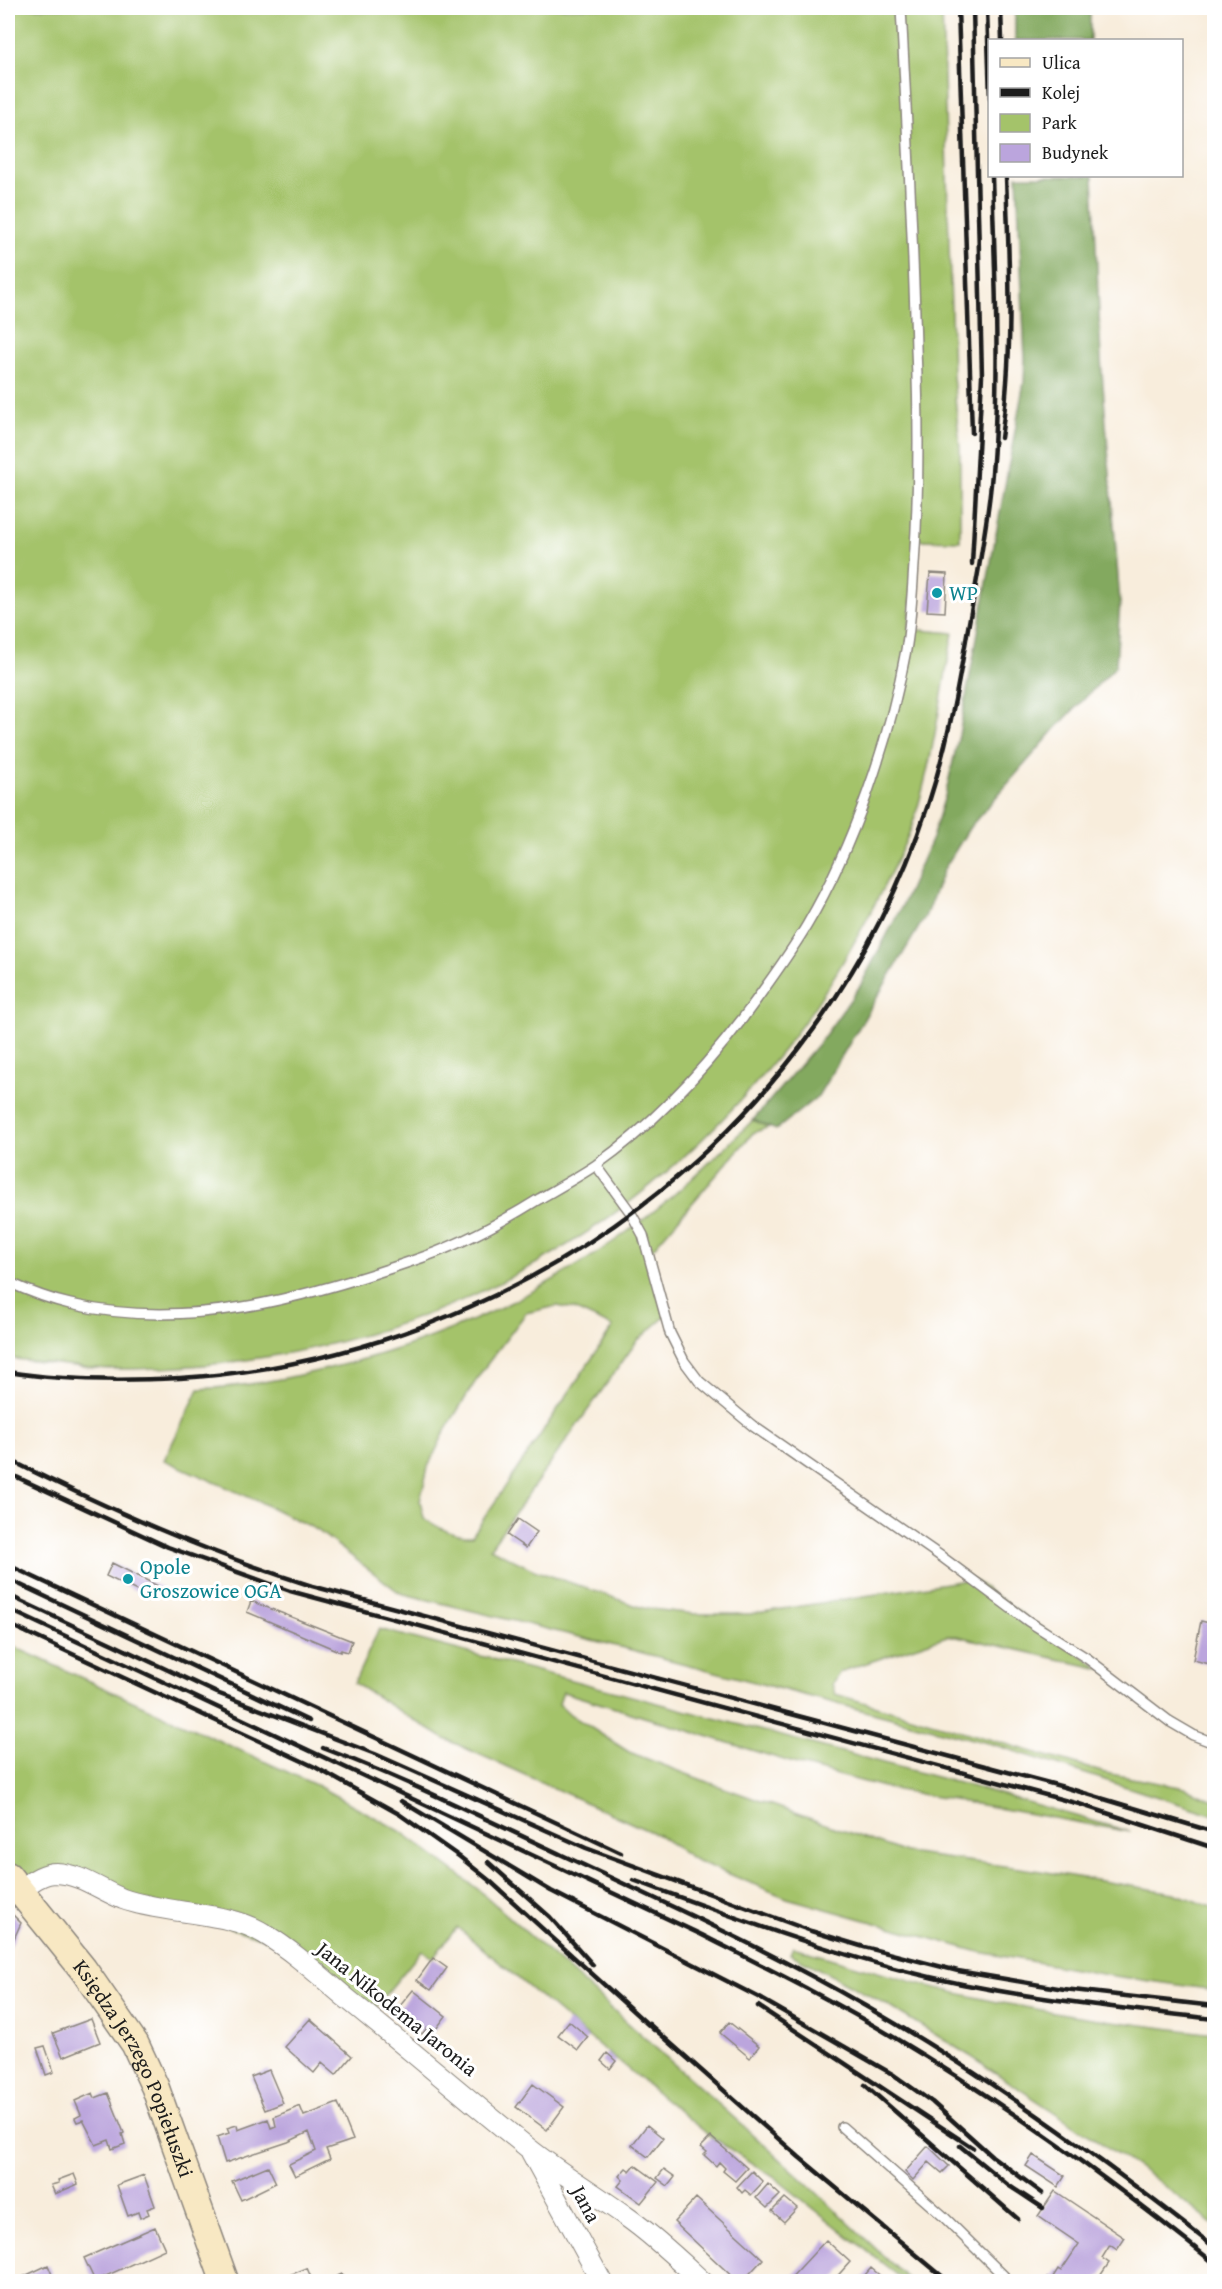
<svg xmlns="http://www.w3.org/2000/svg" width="1222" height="2289" font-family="'Gentium Book Plus',serif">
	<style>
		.green { fill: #a4c36a; stroke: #607043; stroke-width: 1.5; fill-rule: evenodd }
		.forest { fill: #83a95e; stroke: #50623d; stroke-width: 1.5 }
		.building { fill: #bba5dd }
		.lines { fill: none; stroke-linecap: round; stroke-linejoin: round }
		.service-casing { stroke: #8a847c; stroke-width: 12 }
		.minor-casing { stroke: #8a847c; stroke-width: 22 }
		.secondary-casing { stroke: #8a847c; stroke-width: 30 }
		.service { stroke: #fff; stroke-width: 9 }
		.minor { stroke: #fff; stroke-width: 20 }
		.secondary { stroke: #f8e8c3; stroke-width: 27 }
		.rail { stroke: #1c1c1c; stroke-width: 4.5 }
		.culture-dot { fill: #0f9aa8; stroke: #fff; stroke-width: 2 }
		.labels { text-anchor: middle; stroke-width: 6; stroke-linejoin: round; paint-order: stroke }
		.culture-label { font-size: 21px; fill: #0d838f; stroke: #fff; text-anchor: start }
		.street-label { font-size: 21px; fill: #1c1c1c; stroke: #fff }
	</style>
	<rect width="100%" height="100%" fill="#fff"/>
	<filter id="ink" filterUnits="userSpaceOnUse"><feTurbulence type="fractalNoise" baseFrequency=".0167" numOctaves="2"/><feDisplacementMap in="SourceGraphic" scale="12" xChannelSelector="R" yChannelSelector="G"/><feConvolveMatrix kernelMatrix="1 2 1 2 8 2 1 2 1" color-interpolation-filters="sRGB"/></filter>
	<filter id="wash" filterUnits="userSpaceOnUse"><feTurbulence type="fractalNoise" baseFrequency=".008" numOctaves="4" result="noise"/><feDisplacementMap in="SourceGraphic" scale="24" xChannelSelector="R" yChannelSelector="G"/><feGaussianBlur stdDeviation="1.35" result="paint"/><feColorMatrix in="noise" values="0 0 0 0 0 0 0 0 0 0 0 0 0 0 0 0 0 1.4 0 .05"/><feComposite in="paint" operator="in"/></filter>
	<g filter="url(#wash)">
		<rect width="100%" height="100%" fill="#f8eddc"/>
		<!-- green -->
		<path class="green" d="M 8,8 L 942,8 L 953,376 L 960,448 L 960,541 L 916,540 L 909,629 L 953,633 C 941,696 933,761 913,823 C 905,846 893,868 882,890 C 854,946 823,999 784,1049 C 620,1256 398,1363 134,1369 C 92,1370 49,1363 8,1358 Z
			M 753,1120 L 769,1127 L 753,1133 L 649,1253 L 666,1316 L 637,1341 L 490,1548 L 534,1570 L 643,1608 L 695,1614 L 750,1614 L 972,1579 L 1101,1669 L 957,1636 L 947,1636 L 840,1672 L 832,1684 L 835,1694 L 1105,1773 L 1185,1788 L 1214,1800 L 1214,1815 L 995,1745 L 624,1648 L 400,1593 L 317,1530 L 260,1502 L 164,1460 L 199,1389 C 247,1387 296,1377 342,1365 C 459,1335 570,1281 664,1203 C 695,1177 724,1149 753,1120 ZM 557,1306 L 574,1309 L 613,1327 L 472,1536 C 456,1537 437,1527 424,1518 L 420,1501 L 428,1467 L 446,1429 L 482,1371 L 526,1313 Z
			M 379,1629 L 985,1790 L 1131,1832 L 887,1788 L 800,1765 L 563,1692 L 559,1704 L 571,1715 L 629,1752 L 705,1781 L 906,1853 L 1034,1870 L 1174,1893 L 1214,1908 L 1214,1990 L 1107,1975 L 979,1952 L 787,1898 L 695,1860 L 660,1836 L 443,1738 L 354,1683 Z
			M 8,1644 L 318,1786 L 400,1831 L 479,1890 L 798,2175 L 910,2281 L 905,2281 L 775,2178 L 711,2137 L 569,2021 L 457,1927 L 433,1958 L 422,1950 L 369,2015 L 282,1945 L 85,1880 L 8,1876 Z
			M 793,1947 C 856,1966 919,1985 983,1999 C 1059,2015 1137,2025 1214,2034 L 1214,2225 L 1155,2179 L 970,2056 L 884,2003 L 790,1954 Z"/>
		<!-- forest -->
		<path class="forest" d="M 1015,8 L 1090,8 L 1090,40 L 1015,40 Z
			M 1017,176 L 1093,176 L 1101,359 L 1120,602 L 1116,666 L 1058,726 L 970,827 L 944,869 L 925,917 L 818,1096 L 776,1130 L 753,1120 L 823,1038 L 860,986 L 902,906 L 932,838 L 945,796 L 959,735 L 1024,382 L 1025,360 Z"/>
		<g id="blocks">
			<!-- building -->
			<path class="building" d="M 930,573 L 947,574 L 945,612 L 927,611 Z
				M 518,1519 L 537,1532 L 526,1548 L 507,1535 Z
				M 112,1563 L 164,1589 L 161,1596 L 151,1592 L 149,1597 L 106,1576 Z
				M 251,1601 L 352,1641 L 348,1652 L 341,1650 L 341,1652 L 247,1612 Z
				M 1201,1621 L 1214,1624 L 1214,1665 L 1193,1660 Z
				M 8,1910 L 21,1923 L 8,1952 Z
				M 433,1958 L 447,1968 L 431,1990 L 417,1980 Z
				M 413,1990 L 446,2016 L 433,2033 L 427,2028 L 422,2034 L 394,2013 Z
				M 91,2019 L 100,2042 L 63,2057 L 53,2033 Z
				M 310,2019 L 352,2056 L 336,2075 L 322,2063 L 314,2073 L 285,2047 Z
				M 569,2021 L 588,2037 L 578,2050 L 558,2035 Z
				M 729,2022 L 759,2046 L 750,2058 L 720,2033 Z
				M 45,2046 L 54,2072 L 46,2075 L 37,2048 Z
				M 607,2053 L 616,2061 L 610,2069 L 601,2061 Z
				M 269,2070 L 283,2103 L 265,2110 L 251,2077 Z
				M 533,2084 L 564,2107 L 547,2130 L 516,2107 Z
				M 93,2093 L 95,2098 L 108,2093 L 124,2133 L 122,2134 L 125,2144 L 112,2149 L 109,2140 L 96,2145 L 83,2120 L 77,2122 L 75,2118 L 81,2115 L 75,2101 Z
				M 338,2103 L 353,2140 L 326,2149 L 330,2159 L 295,2176 L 289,2164 L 316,2151 L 309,2132 L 288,2142 L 225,2163 L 217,2137 L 229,2133 L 227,2128 L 237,2125 L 238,2130 L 268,2119 L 271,2128 L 276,2126 L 274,2117 L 300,2106 L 304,2116 Z
				M 647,2125 L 663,2138 L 648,2157 L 632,2145 Z
				M 711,2137 L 747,2168 L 735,2181 L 723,2171 L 725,2168 L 719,2162 L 716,2166 L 704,2155 L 707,2152 L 701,2147 Z
				M 928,2146 L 949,2166 L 942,2173 L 929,2162 L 913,2180 L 905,2172 Z
				M 1033,2155 L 1065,2176 L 1058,2187 L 1026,2166 Z
				M 635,2165 L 658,2182 L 641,2203 L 618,2186 L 623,2180 L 619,2176 L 626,2168 L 630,2171 Z
				M 268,2166 L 276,2183 L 241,2200 L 232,2181 Z
				M 664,2169 L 675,2177 L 668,2186 L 657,2178 Z
				M 752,2171 L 763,2182 L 751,2195 L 745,2190 L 742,2193 L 737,2187 Z
				M 74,2174 L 78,2184 L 55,2194 L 51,2185 L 59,2183 L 58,2180 Z
				M 144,2175 L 155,2206 L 147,2209 L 149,2214 L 140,2218 L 138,2212 L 128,2216 L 117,2185 Z
				M 768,2184 L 780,2195 L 767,2208 L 756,2198 Z
				M 1055,2191 L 1125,2238 L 1117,2250 L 1110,2245 L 1102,2258 L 1109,2263 L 1096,2282 L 1045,2282 L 1047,2278 L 1051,2280 L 1058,2269 L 1061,2271 L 1079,2244 L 1038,2216 Z
				M 696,2198 L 763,2259 L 742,2282 L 738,2282 L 674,2222 Z
				M 785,2198 L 797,2208 L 784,2222 L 772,2211 Z
				M 155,2227 L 165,2249 L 95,2281 L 84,2258 Z
				M 826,2240 L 850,2262 L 832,2282 L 787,2282 Z
				M 48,2265 L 55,2282 L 12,2282 Z
				M 307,2268 L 313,2282 L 274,2282 L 274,2281 Z
				M 871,2268 L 883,2278 L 880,2282 L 859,2282 Z
				M 342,2274 L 345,2282 L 324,2282 Z"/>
		</g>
	</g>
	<g filter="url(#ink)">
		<use href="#blocks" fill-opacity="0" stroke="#8a847c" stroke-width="1.5"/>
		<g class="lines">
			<defs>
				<path id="service" d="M 596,1165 L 631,1213 L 643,1235 L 670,1333 L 684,1361 L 699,1381 L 753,1426 L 942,1557 L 1028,1621 L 1088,1659 L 1169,1721 L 1193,1735 L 1214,1743
					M 8,1282 C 28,1291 48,1299 70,1304 C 186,1331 302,1299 412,1261 C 458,1246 499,1224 539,1199 C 558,1188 578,1177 596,1165 C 653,1125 701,1073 743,1018 C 765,988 788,957 807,925 C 853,847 890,739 906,650 C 911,622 912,594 914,565 C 919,492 919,421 916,348 C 913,234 907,121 901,8
					M 842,2127 L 943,2216 L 1010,2282"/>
				<path id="minor" d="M 19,1890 C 30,1883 42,1873 56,1873 C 81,1874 100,1890 123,1899 C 164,1914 229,1911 263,1933 C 293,1951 319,1975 345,1997 C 406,2046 466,2098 527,2147 C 558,2172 594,2193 627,2217 C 654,2236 678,2259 703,2282
					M 531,2152 L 602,2282"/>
				<g id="secondary">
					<path id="s1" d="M 8,1876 L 83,1969 L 135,2044 L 155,2087 L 225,2282"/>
				</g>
			</defs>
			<!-- service casing -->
			<use href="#service" class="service-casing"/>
			<!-- minor casing -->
			<use href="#minor" class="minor-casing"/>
			<!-- secondary casing -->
			<use href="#secondary" class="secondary-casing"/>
			<!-- service -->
			<use href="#service" class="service"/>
			<!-- minor -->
			<use href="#minor" class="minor"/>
			<!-- secondary -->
			<use href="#secondary" class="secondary"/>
			<!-- rail -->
			<path class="rail" d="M 958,8 L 972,433
				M 987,8 L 990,99
				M 1001,8 L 1002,40
				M 1001,438 C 1014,350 1009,264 1006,176
				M 972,564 L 982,376 L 973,8
				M 8,1372 C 64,1381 122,1381 180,1378 C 519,1357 822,1130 928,805 C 947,747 958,688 968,628 C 977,580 986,533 991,484 C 1001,382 995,278 992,176
				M 8,1459 C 108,1509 205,1552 312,1586 L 1064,1787 L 1214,1832
				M 8,1473 L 168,1547 L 290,1591 L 1079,1804 L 1214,1848
				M 8,1565 L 621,1853
				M 8,1579 L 309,1721
				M 8,1595 L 217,1693 L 375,1754 L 586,1848 L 811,1931 L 864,1947 L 958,1971 L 1064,1989 L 1214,2006
				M 8,1609 L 702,1935 C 767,1968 832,2000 895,2038 C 1007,2105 1112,2181 1214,2263
				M 8,1624 L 315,1767 L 399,1814 L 460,1857 L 490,1881 L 654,2030
				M 323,1748 C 405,1779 483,1818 562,1855 C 665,1903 769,1950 867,2007 C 989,2077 1104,2160 1214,2247
				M 401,1801 L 551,1891 L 758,1997 L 894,2075 L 932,2102 L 992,2156 L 1042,2193
				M 488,1862 L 550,1917 L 593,1965
				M 633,1880 C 723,1913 812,1947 905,1971 C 1006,1997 1111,2007 1214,2019
				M 758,2006 L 973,2148
				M 649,2024 L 799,2157 L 949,2282
				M 865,2085 L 1018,2219
				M 960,2146 L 1008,2185 L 1043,2208"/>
		</g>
	</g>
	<!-- markers -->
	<g class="culture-dot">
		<circle cx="937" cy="593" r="6"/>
		<circle cx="128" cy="1579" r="6"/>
	</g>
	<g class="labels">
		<!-- culture labels -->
		<g class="culture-label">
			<text x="949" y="600">WP</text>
			<text x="140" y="1574">Opole<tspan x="140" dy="24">Groszowice OGA</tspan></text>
		</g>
		<!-- street labels -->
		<g class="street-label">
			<text transform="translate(397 2009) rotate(39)" y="7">Jana Nikodema Jaronia</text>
			<text dy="7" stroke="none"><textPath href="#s1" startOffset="232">Księdza Jerzego Popiełuszki</textPath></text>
			<text transform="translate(586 2204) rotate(62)" y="7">Jana</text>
		</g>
	</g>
	<!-- margin -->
	<rect width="1222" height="2289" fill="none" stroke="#fff" stroke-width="30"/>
	<!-- legend -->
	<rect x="988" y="39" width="195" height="138" fill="#ffffff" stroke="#a4a4a4" stroke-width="1.5"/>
	<rect x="1000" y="58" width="30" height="9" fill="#f8e8c3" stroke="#a4a4a4" stroke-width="1.5"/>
	<text x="1042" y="69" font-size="18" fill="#1c1c1c">Ulica</text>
	<rect x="1000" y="88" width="30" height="9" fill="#1c1c1c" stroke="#a4a4a4" stroke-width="1.5"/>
	<text x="1042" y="99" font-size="18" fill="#1c1c1c">Kolej</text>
	<rect x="1000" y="114" width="30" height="18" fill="#a4c36a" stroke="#a4a4a4" stroke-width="1.5"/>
	<text x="1042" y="129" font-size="18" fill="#1c1c1c">Park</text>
	<rect x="1000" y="144" width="30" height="18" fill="#bba5dd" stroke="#a4a4a4" stroke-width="1.5"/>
	<text x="1042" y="159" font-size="18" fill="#1c1c1c">Budynek</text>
</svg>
